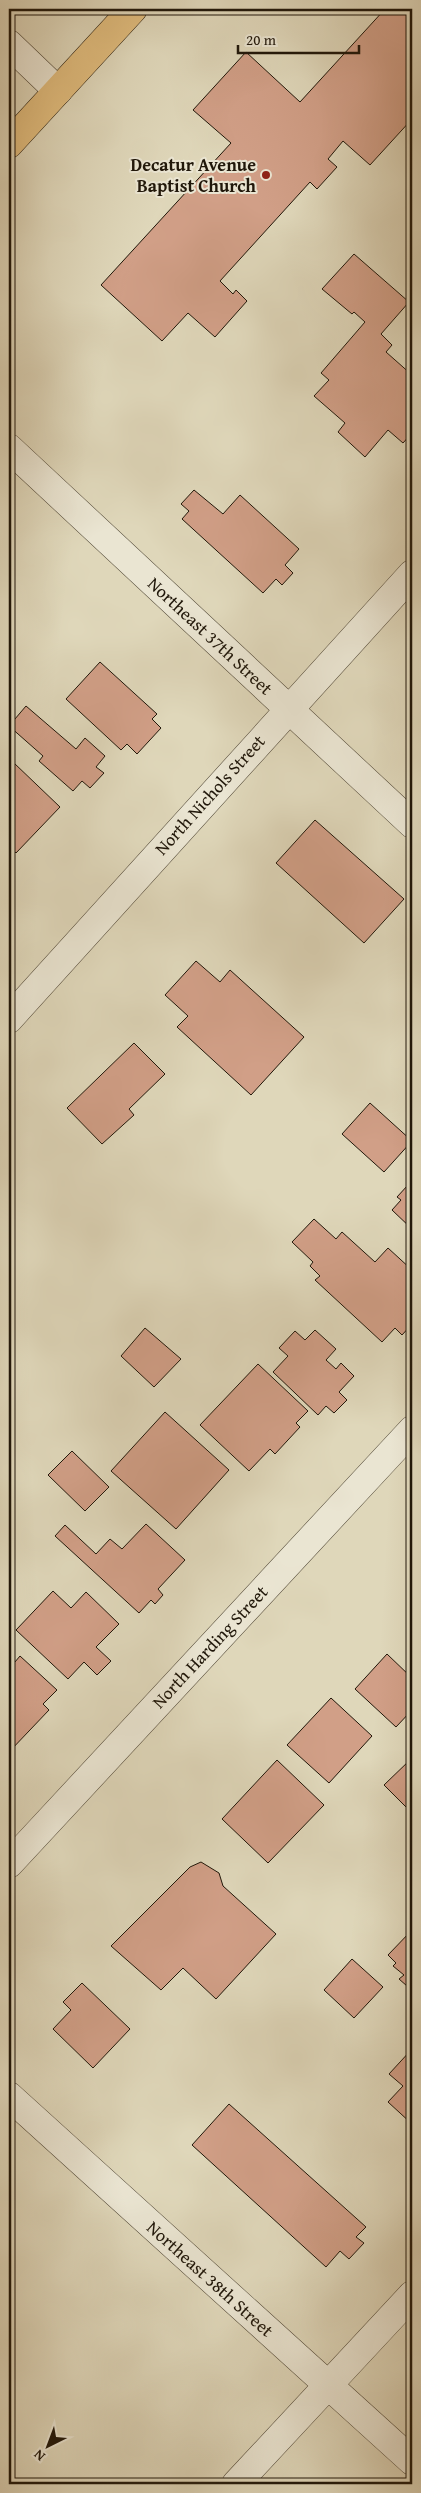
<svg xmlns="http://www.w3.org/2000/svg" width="421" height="2493" font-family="'Gentium Book Plus',serif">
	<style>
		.building { fill: #d19f87; stroke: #20170a }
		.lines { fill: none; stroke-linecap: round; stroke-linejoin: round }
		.minor-casing { stroke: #504736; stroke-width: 29 }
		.major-casing { stroke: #20170a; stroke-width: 29 }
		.minor { stroke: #eae5d2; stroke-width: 28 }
		.major { stroke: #e0bc7d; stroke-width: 28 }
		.poi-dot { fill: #8f2418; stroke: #eae5d2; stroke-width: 2 }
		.labels { text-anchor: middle; stroke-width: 4; stroke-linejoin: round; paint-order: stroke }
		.poi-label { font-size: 18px; font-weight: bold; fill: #20170a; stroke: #eae5d2; text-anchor: end }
		.street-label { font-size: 18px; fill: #20170a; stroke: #eae5d2 }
	</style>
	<rect width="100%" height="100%" fill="#dfd7ba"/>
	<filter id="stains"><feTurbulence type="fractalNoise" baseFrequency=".004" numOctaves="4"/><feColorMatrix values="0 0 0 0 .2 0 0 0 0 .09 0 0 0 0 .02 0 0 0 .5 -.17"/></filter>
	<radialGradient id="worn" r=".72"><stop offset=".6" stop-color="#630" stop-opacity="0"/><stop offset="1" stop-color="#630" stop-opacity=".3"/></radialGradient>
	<!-- building -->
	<path class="building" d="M 385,9 L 412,9 L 412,119 L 370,165 L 343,141 L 328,159 L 337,167 L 317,189 L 310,182 L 220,281 L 233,294 L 236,290 L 247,301 L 215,337 L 188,313 L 162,341 L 101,285 L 231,143 L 193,110 L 246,52 L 300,102 Z
		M 354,254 L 409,302 L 381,334 L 392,345 L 386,352 L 412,375 L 412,433 L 403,443 L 388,430 L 365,457 L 338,432 L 345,423 L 314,396 L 329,380 L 321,373 L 365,322 L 354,312 L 352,314 L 322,289 Z
		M 194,490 L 223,514 L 240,495 L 299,549 L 285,565 L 293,573 L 282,585 L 276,579 L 263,593 L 182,519 L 189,511 L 181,504 Z
		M 100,662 L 157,714 L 152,719 L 161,728 L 137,754 L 127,744 L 121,750 L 66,699 Z
		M 26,706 L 76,749 L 85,738 L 105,756 L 96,767 L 104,773 L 90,788 L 82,781 L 73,791 L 39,761 L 43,756 L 9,726 Z
		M 14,763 L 60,807 L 16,853 L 9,846 L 9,769 Z
		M 315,820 L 404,899 L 364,943 L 276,863 Z
		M 196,961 L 220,982 L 230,970 L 304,1037 L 251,1095 L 177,1027 L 188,1016 L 165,995 Z
		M 134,1043 L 165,1074 L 129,1109 L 134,1115 L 102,1144 L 67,1108 Z
		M 370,1103 L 412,1141 L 384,1172 L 342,1134 Z
		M 408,1185 L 412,1188 L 412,1229 L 392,1210 L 401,1200 L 397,1197 Z
		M 314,1219 L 336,1239 L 342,1232 L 375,1262 L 388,1248 L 412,1270 L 412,1311 L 409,1315 L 412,1319 L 412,1324 L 402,1335 L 395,1328 L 382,1342 L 315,1280 L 320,1276 L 310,1266 L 313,1262 L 292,1242 Z
		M 145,1328 L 181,1359 L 154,1387 L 121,1356 Z
		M 315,1330 L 336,1349 L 326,1360 L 336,1369 L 341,1363 L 354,1376 L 339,1392 L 347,1400 L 334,1413 L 326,1406 L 318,1415 L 273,1372 L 288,1356 L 279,1348 L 295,1331 L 305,1340 Z
		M 258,1364 L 308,1411 L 296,1423 L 300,1427 L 275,1454 L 270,1449 L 249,1471 L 200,1425 Z
		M 165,1412 L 229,1470 L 176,1529 L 111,1471 Z
		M 72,1451 L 109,1487 L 85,1511 L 48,1475 Z
		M 146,1524 L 185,1560 L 158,1589 L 163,1595 L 155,1604 L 151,1600 L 139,1613 L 55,1536 L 65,1525 L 96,1554 L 110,1539 L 122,1549 Z
		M 53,1591 L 71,1608 L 86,1592 L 119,1624 L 96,1647 L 111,1661 L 97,1675 L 84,1662 L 68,1679 L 16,1630 Z
		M 387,1654 L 412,1678 L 412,1710 L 396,1727 L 355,1689 Z
		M 20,1656 L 57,1690 L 43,1704 L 49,1710 L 9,1752 L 9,1669 Z
		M 331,1698 L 372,1736 L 329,1783 L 287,1745 Z
		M 411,1759 L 412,1760 L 412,1813 L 384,1785 Z
		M 277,1760 L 324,1805 L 268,1863 L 222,1819 Z
		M 201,1862 L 219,1873 L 223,1886 L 276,1934 L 216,1999 L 183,1968 L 161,1990 L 111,1946 L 190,1867 Z
		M 412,1930 L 412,1984 L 407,1986 L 399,1979 L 404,1975 L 393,1966 L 396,1963 L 388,1955 Z
		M 352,1959 L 383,1987 L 354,2018 L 324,1990 Z
		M 82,1983 L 130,2029 L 93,2068 L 53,2029 L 71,2010 L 63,2002 Z
		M 412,2049 L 412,2124 L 388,2102 L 403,2086 L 389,2074 Z
		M 229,2104 L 366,2227 L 356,2237 L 364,2243 L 349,2259 L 340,2251 L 326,2267 L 192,2145 Z"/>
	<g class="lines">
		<defs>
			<path id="minor" d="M 9,44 L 58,91
				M 9,448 L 412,824
				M 9,1019 L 412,574
				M 9,1864 L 412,1430
				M 9,2096 L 412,2461
				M 236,2484 L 412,2295"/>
			<path id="major" d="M 9,144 L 133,9"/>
		</defs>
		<!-- minor casing -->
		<use href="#minor" class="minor-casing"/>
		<!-- major casing -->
		<use href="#major" class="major-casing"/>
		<!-- minor -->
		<use href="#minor" class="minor"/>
		<!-- major -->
		<use href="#major" class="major"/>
	</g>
	<!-- markers -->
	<circle class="poi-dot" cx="266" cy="175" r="5"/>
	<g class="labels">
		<!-- poi labels -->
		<g class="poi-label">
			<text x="256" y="171">Decatur Avenue<tspan x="256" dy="21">Baptist Church</tspan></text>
		</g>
		<!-- street labels -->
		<g class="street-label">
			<text transform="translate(210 636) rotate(43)" y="6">Northeast 37th Street</text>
			<text transform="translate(210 795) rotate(-48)" y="6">North Nichols Street</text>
			<text transform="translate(210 1647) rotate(-47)" y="6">North Harding Street</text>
			<text transform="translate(210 2279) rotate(42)" y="6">Northeast 38th Street</text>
		</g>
	</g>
	<!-- margin -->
	<rect width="421" height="2493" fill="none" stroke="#dfd7ba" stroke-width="30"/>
	<rect x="10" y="10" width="401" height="2473" fill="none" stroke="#20170a" stroke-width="2.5"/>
	<rect x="15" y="15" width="391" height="2463" fill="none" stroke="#20170a"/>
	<!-- north arrow -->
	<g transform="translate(48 2446) rotate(222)" stroke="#eae5d2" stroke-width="4" paint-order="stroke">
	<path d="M0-4L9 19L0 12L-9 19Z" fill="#20170a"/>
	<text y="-8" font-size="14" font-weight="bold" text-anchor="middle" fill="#20170a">N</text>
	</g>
	<!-- scale -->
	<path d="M238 45v8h121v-8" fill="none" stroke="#20170a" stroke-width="2.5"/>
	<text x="246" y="45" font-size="15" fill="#20170a" stroke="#eae5d2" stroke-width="4" paint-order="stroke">20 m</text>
	<rect width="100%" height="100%" filter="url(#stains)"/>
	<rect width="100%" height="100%" fill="url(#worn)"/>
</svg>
